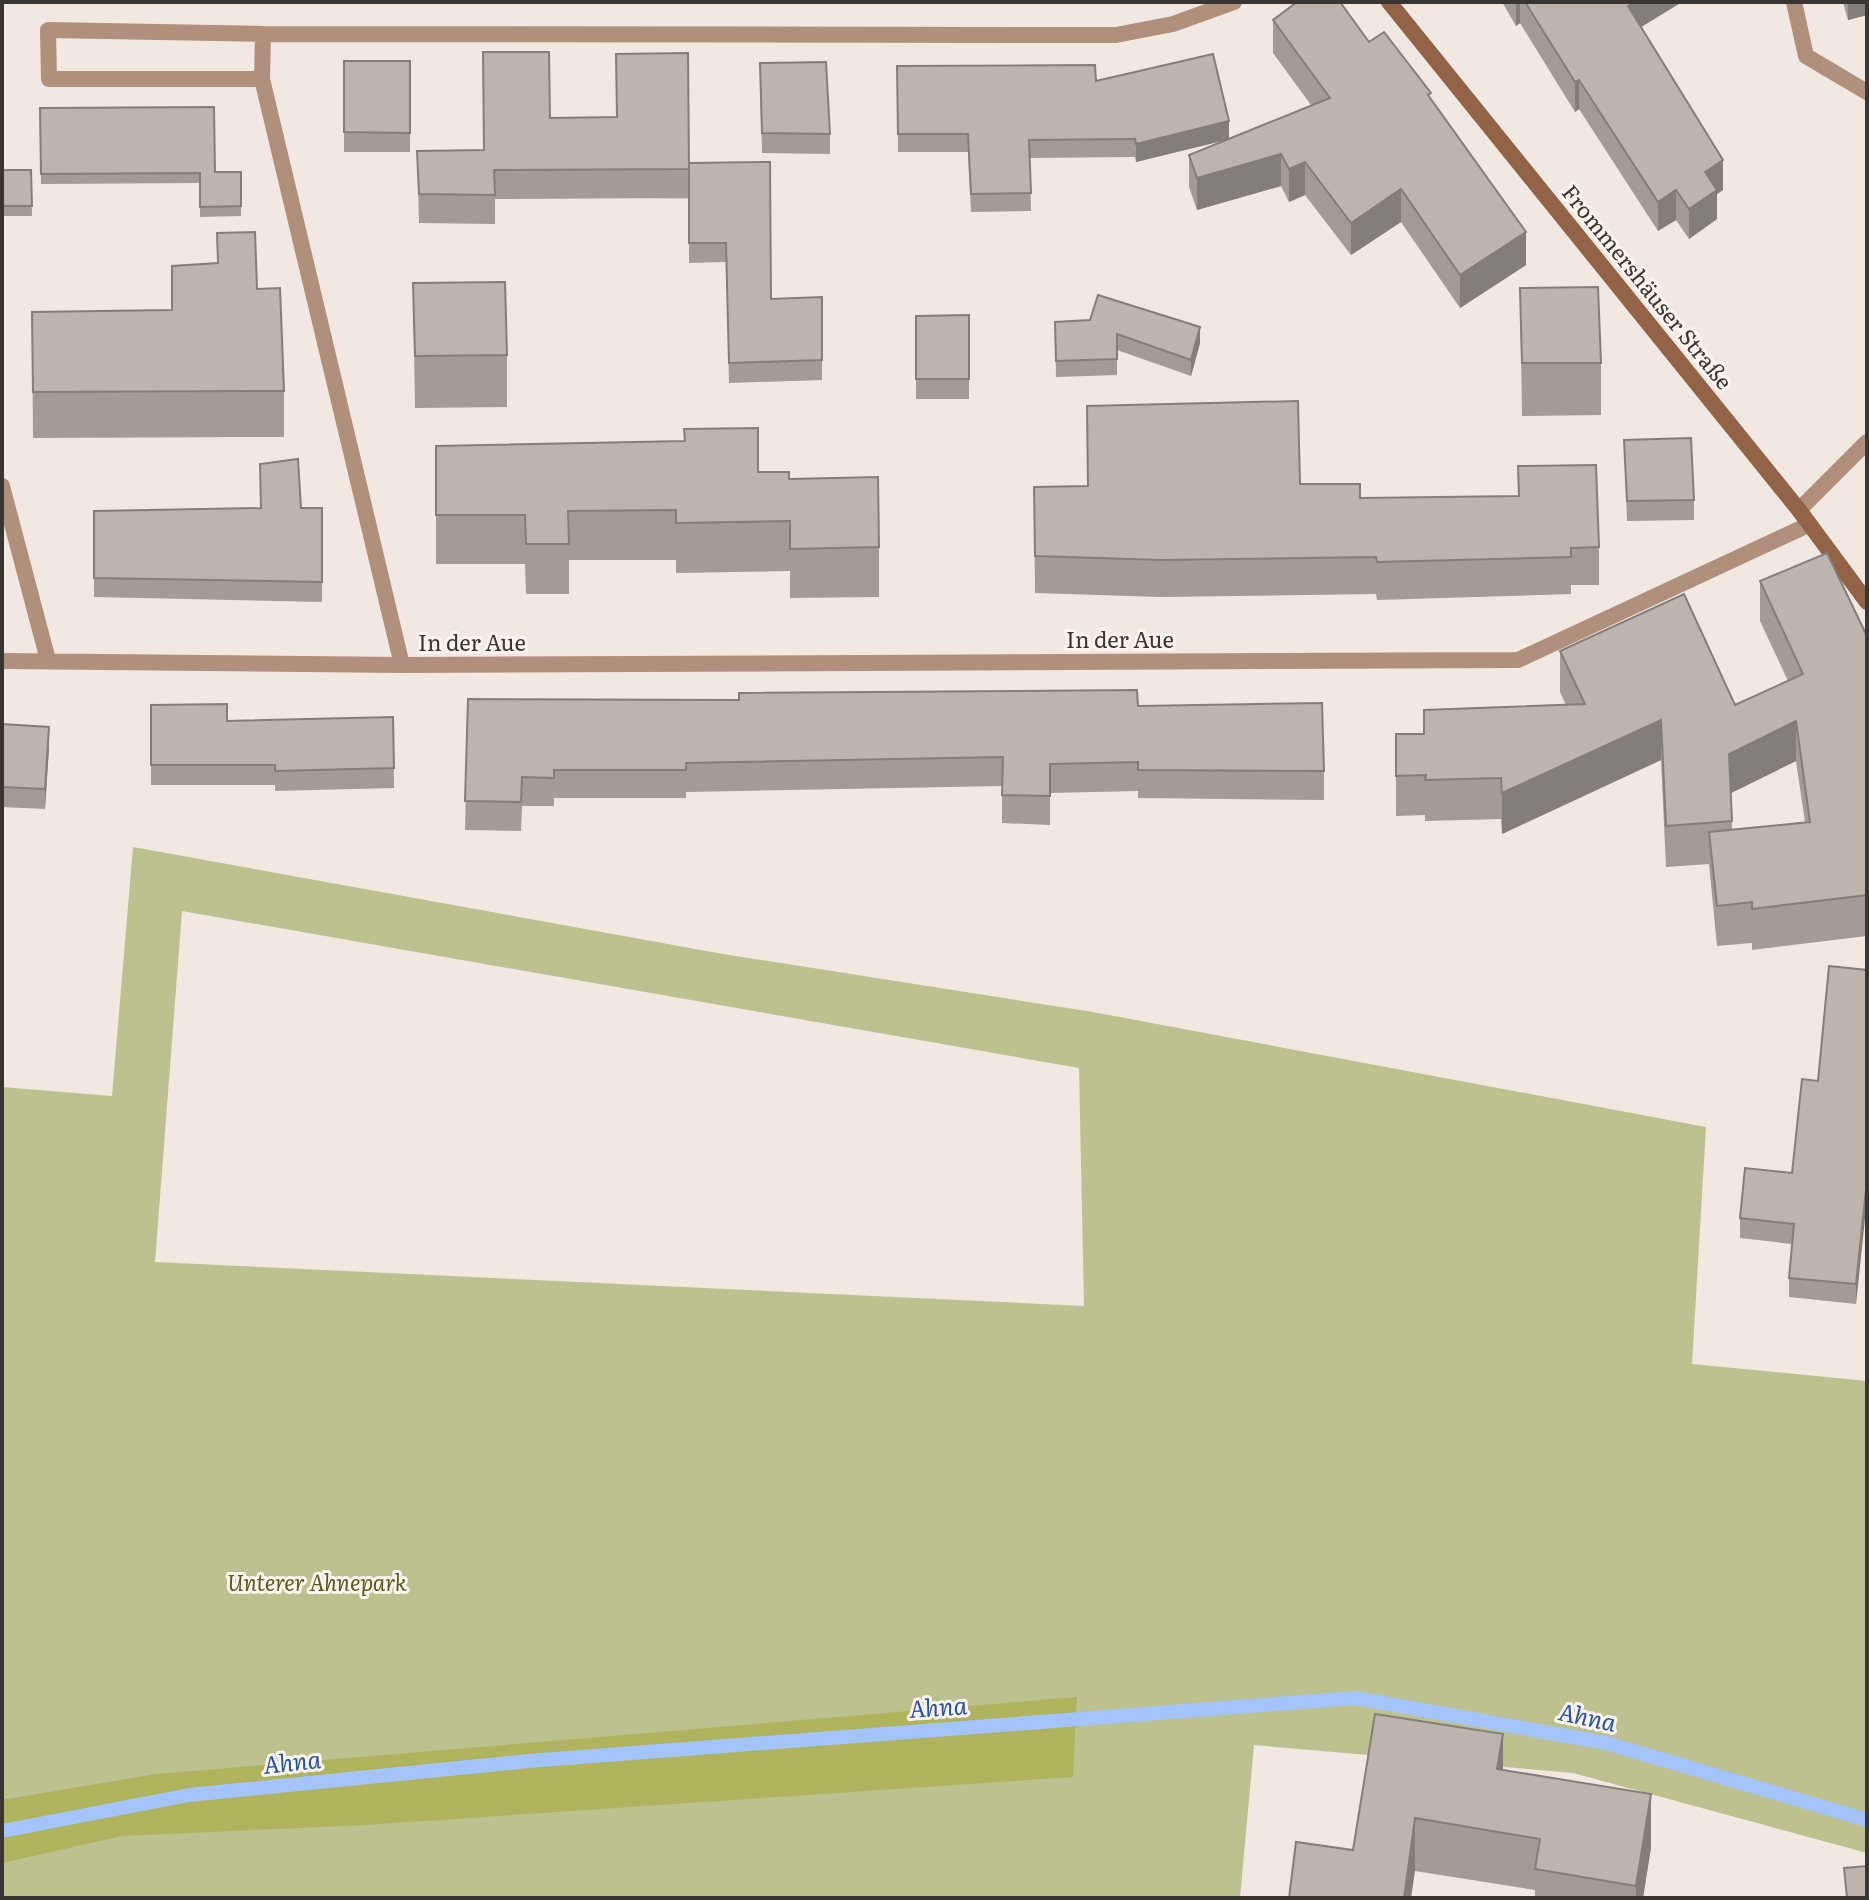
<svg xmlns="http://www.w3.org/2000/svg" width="1869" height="1900" font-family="Literata,serif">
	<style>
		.green { fill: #bdc08f; fill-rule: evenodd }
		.forest { fill: #afb35e }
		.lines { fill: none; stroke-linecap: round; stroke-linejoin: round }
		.stream { stroke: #a3c4fc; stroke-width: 14 }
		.minor { stroke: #b08f7c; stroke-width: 16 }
		.secondary { stroke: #926347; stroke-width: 16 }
		.wall { fill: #a39b96; fill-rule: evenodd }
		.shaded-wall { fill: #847e7a }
		.building { fill: #bdb4ae; stroke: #847e7a; stroke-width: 2 }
		.labels { text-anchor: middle; stroke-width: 6; stroke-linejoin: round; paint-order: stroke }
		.street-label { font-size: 22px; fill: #383532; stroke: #fef5ef }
		.park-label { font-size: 22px; font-style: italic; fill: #595b1e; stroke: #fef5ef }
		.water-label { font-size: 24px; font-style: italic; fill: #2753a3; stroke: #fef5ef }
	</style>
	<rect width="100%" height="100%" fill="#f1e8e2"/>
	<!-- green -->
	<path class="green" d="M 133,847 L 723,954 L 1093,1012 L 1706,1127 L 1692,1364 L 1867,1381 L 1867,1853 L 1573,1773 L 1254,1745 L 1240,1898 L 2,1898 L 2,1087 L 112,1096 ZM 182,911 L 1079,1068 L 1084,1306 L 155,1262 Z"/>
	<!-- forest -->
	<path class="forest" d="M 1077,1697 L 1073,1777 L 365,1825 L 122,1836 L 2,1863 L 2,1800 L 156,1774 Z"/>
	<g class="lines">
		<!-- stream -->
		<path class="stream" d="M 2,1831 L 189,1795 L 529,1761 L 1355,1698 L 1606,1743 L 1867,1820"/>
		<!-- minor -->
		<path class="minor" d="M 1794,2 L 1806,56 L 1867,92
			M 263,34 L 262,79 L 49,79 L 48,30 L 263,34 L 1116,35 L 1173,24 L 1234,2
			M 262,79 L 402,665
			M 2,486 L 48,660
			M 1799,510 L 1867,442
			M 2,661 L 402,665 L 1518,660 L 1808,525"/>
		<!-- secondary -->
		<path class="secondary" d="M 1389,2 L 1799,510 L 1867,602"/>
	</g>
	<!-- wall -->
	<path class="wall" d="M 1502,2 L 1682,2 L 1641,27 L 1723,190 L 1717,194 L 1717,219 L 1689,239 L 1676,220 L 1658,231 L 1579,109 L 1575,112 L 1520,23 L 1516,26 Z
		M 1843,2 L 1867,2 L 1867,15 L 1848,20 Z
		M 1273,20 L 1369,42 L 1431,99 L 1526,265 L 1460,308 L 1401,222 L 1351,255 L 1305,195 L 1289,202 L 1281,186 L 1197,210 L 1189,187 L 1189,155 L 1227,140 L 1136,162 L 1135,157 L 1030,158 L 1031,211 L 971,212 L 968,152 L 898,152 L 897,66 L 1096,81 L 1229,138 L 1311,105 L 1273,53 Z
		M 688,53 L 689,198 L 495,199 L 495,224 L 419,223 L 417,151 L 483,150 L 550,118 L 617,117 Z
		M 344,61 L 410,61 L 410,152 L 344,152 Z
		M 760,82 L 830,134 L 830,154 L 762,153 Z
		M 40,108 L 215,172 L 241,172 L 241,216 L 200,217 L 200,183 L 41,184 Z
		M 689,163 L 771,299 L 822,297 L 822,380 L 729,383 L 726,262 L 689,263 Z
		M 2,170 L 31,170 L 32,216 L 2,216 Z
		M 217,233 L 257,289 L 284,391 L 284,437 L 33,438 L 32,312 L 172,310 L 217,263 Z
		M 413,283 L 507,355 L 507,407 L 415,408 Z
		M 1520,288 L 1601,363 L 1601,415 L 1522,416 Z
		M 969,315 L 969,399 L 916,399 L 916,316 Z
		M 1055,322 L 1200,343 L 1191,376 L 1117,350 L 1117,375 L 1056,377 Z
		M 1624,440 L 1694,500 L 1694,520 L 1627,521 Z
		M 436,446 L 758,472 L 789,479 L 879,547 L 879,597 L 790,598 L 790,571 L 676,573 L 676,560 L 569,560 L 569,594 L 526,594 L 525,564 L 436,564 Z
		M 1518,466 L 1599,547 L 1599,585 L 1571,585 L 1571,594 L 1377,600 L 1376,594 L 1161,597 L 1035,593 L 1034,487 L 1300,484 L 1360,498 L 1518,496 Z
		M 322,508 L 322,602 L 94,597 L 94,511 Z
		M 1760,581 L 1867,636 L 1867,936 L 1752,950 L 1752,943 L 1717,946 L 1709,864 L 1666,867 L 1661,760 L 1502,834 L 1501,819 L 1425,821 L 1425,815 L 1396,816 L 1396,734 L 1424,734 L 1566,705 L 1560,692 L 1560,651 L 1735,705 L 1788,681 L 1760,621 ZM 1796,761 L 1805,822 L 1732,830 L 1731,793 Z
		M 468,699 L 1138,706 L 1324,771 L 1324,800 L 1138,798 L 1138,791 L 1050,793 L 1050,825 L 1002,823 L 1002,786 L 686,792 L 686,798 L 554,798 L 554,806 L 522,806 L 521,831 L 465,830 Z
		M 151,705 L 227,721 L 393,717 L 394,788 L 275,791 L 275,785 L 151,785 Z
		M 2,724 L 49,747 L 45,809 L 2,807 Z
		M 1867,970 L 1856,1304 L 1789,1297 L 1789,1278 L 1792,1244 L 1740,1238 L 1740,1218 L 1792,1173 L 1818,1081 Z
		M 1503,1770 L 1651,1847 L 1643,1898 L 1535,1898 L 1535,1890 L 1415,1871 L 1353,1850 Z"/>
	<!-- shaded-wall -->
	<path class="shaded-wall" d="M 1516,2 L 1520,2 L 1520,23 L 1516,26 Z
		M 1634,2 L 1682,2 L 1628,35 L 1628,6 Z
		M 1848,2 L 1867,2 L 1867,15 L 1848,20 Z
		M 1579,80 L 1579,109 L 1575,112 L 1575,82 Z
		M 1229,121 L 1229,139 L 1136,162 L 1136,144 Z
		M 1281,154 L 1281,186 L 1197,210 L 1197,178 Z
		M 1723,160 L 1723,190 L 1717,194 L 1717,219 L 1689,239 L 1689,209 L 1705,172 Z
		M 1305,162 L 1305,195 L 1289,202 L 1289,169 Z
		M 1401,189 L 1401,222 L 1351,255 L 1351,223 Z
		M 1676,190 L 1676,220 L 1658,231 L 1658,202 Z
		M 1526,232 L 1526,265 L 1460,308 L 1460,275 Z
		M 1200,327 L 1200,343 L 1191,376 L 1191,360 Z
		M 1661,720 L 1661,760 L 1502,834 L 1502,793 Z
		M 1796,721 L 1796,761 L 1729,794 L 1729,754 Z
		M 49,727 L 49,747 L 45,809 L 45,789 Z
		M 1867,1180 L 1867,1200 L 1856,1304 L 1856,1284 Z
		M 1503,1734 L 1503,1787 L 1497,1769 Z
		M 1651,1794 L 1651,1847 L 1643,1898 L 1636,1898 L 1636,1886 Z
		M 1415,1818 L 1415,1871 L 1411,1898 L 1404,1898 Z"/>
	<!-- building -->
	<path class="building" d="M 1297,2 L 1340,2 L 1369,42 L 1384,32 L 1431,93 L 1428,95 L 1526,232 L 1460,275 L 1401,189 L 1351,223 L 1305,162 L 1289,169 L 1281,154 L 1197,178 L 1189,155 L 1330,98 L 1273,20 Z
		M 1525,2 L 1634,2 L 1628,6 L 1723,160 L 1705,172 L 1717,190 L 1689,209 L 1676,190 L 1658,202 L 1579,80 L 1575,82 Z
		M 483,52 L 549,52 L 550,118 L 617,117 L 616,54 L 688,53 L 689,169 L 494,170 L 495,195 L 419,194 L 417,151 L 484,150 Z
		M 1213,54 L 1229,121 L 1136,144 L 1135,139 L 1029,140 L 1031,193 L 971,194 L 968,134 L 898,134 L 897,66 L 1095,65 L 1096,81 Z
		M 344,61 L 410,61 L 410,133 L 344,132 Z
		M 826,62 L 830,134 L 762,133 L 760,63 Z
		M 214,107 L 215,172 L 241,172 L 241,206 L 200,207 L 200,173 L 41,174 L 40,108 Z
		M 770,162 L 771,299 L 822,297 L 822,360 L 729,363 L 726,243 L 689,243 L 689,163 Z
		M 2,170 L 31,170 L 32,206 L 2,206 Z
		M 255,232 L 257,289 L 280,288 L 284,391 L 33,392 L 32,312 L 172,310 L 172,266 L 218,263 L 217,233 Z
		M 505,282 L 507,355 L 415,356 L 413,283 Z
		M 1598,287 L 1601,363 L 1522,363 L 1520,288 Z
		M 1098,295 L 1200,327 L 1191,360 L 1117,334 L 1117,359 L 1056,361 L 1055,322 L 1090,320 Z
		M 969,315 L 969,379 L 916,379 L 916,316 Z
		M 1298,401 L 1300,484 L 1360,484 L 1360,498 L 1519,496 L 1518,466 L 1596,465 L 1599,547 L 1571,548 L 1571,557 L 1377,562 L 1376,557 L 1161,560 L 1035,556 L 1034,487 L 1088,486 L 1087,406 Z
		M 758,428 L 758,472 L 789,472 L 789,479 L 878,477 L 879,547 L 790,549 L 790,521 L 676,523 L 676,510 L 568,511 L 569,544 L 526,544 L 525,515 L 436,515 L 436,446 L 685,441 L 684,429 Z
		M 1691,438 L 1694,500 L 1627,501 L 1624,440 Z
		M 298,459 L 301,508 L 322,508 L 322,582 L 94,578 L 94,511 L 261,508 L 260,464 Z
		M 1827,553 L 1867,636 L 1867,895 L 1752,909 L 1752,902 L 1717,906 L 1709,832 L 1810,822 L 1796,721 L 1729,754 L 1732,821 L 1666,826 L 1661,720 L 1502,793 L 1501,778 L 1425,780 L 1426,775 L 1396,776 L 1396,734 L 1424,734 L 1424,710 L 1585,704 L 1560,651 L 1684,594 L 1735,705 L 1803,674 L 1760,581 Z
		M 1137,690 L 1138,706 L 1322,703 L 1324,771 L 1138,770 L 1138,762 L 1050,764 L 1050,796 L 1002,795 L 1003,757 L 686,763 L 686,770 L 554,770 L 554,778 L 522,777 L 521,802 L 465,801 L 468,699 L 739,700 L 739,693 Z
		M 227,704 L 227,721 L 393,717 L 394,768 L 275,771 L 275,765 L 151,765 L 151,705 Z
		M 2,724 L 49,727 L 45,789 L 2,787 Z
		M 1829,966 L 1867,970 L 1867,1180 L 1856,1284 L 1789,1278 L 1794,1224 L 1740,1218 L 1745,1168 L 1792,1173 L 1802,1079 L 1818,1081 Z
		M 1375,1714 L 1503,1734 L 1497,1769 L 1651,1794 L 1636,1886 L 1535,1869 L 1540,1839 L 1415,1818 L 1404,1898 L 1289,1898 L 1296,1842 L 1353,1850 Z
		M 1867,1866 L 1867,1898 L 1847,1898 L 1844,1868 Z"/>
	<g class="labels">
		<!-- street labels -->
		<g class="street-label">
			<text transform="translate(1647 287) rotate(51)" y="8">Frommershäuser Straße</text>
			<text x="1120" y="648">In der Aue</text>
			<text x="472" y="651">In der Aue</text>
		</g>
		<!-- park labels -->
		<g class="park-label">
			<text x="317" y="1591">Unterer Ahnepark</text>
		</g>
		<!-- water labels -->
		<g class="water-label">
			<text transform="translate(938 1708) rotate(-4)" y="8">Ahna</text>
			<text transform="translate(1587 1718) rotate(12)" y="8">Ahna</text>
			<text transform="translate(292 1763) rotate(-6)" y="8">Ahna</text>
		</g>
	</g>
	<!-- border -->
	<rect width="1869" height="1900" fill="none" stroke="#383532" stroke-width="8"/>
</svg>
